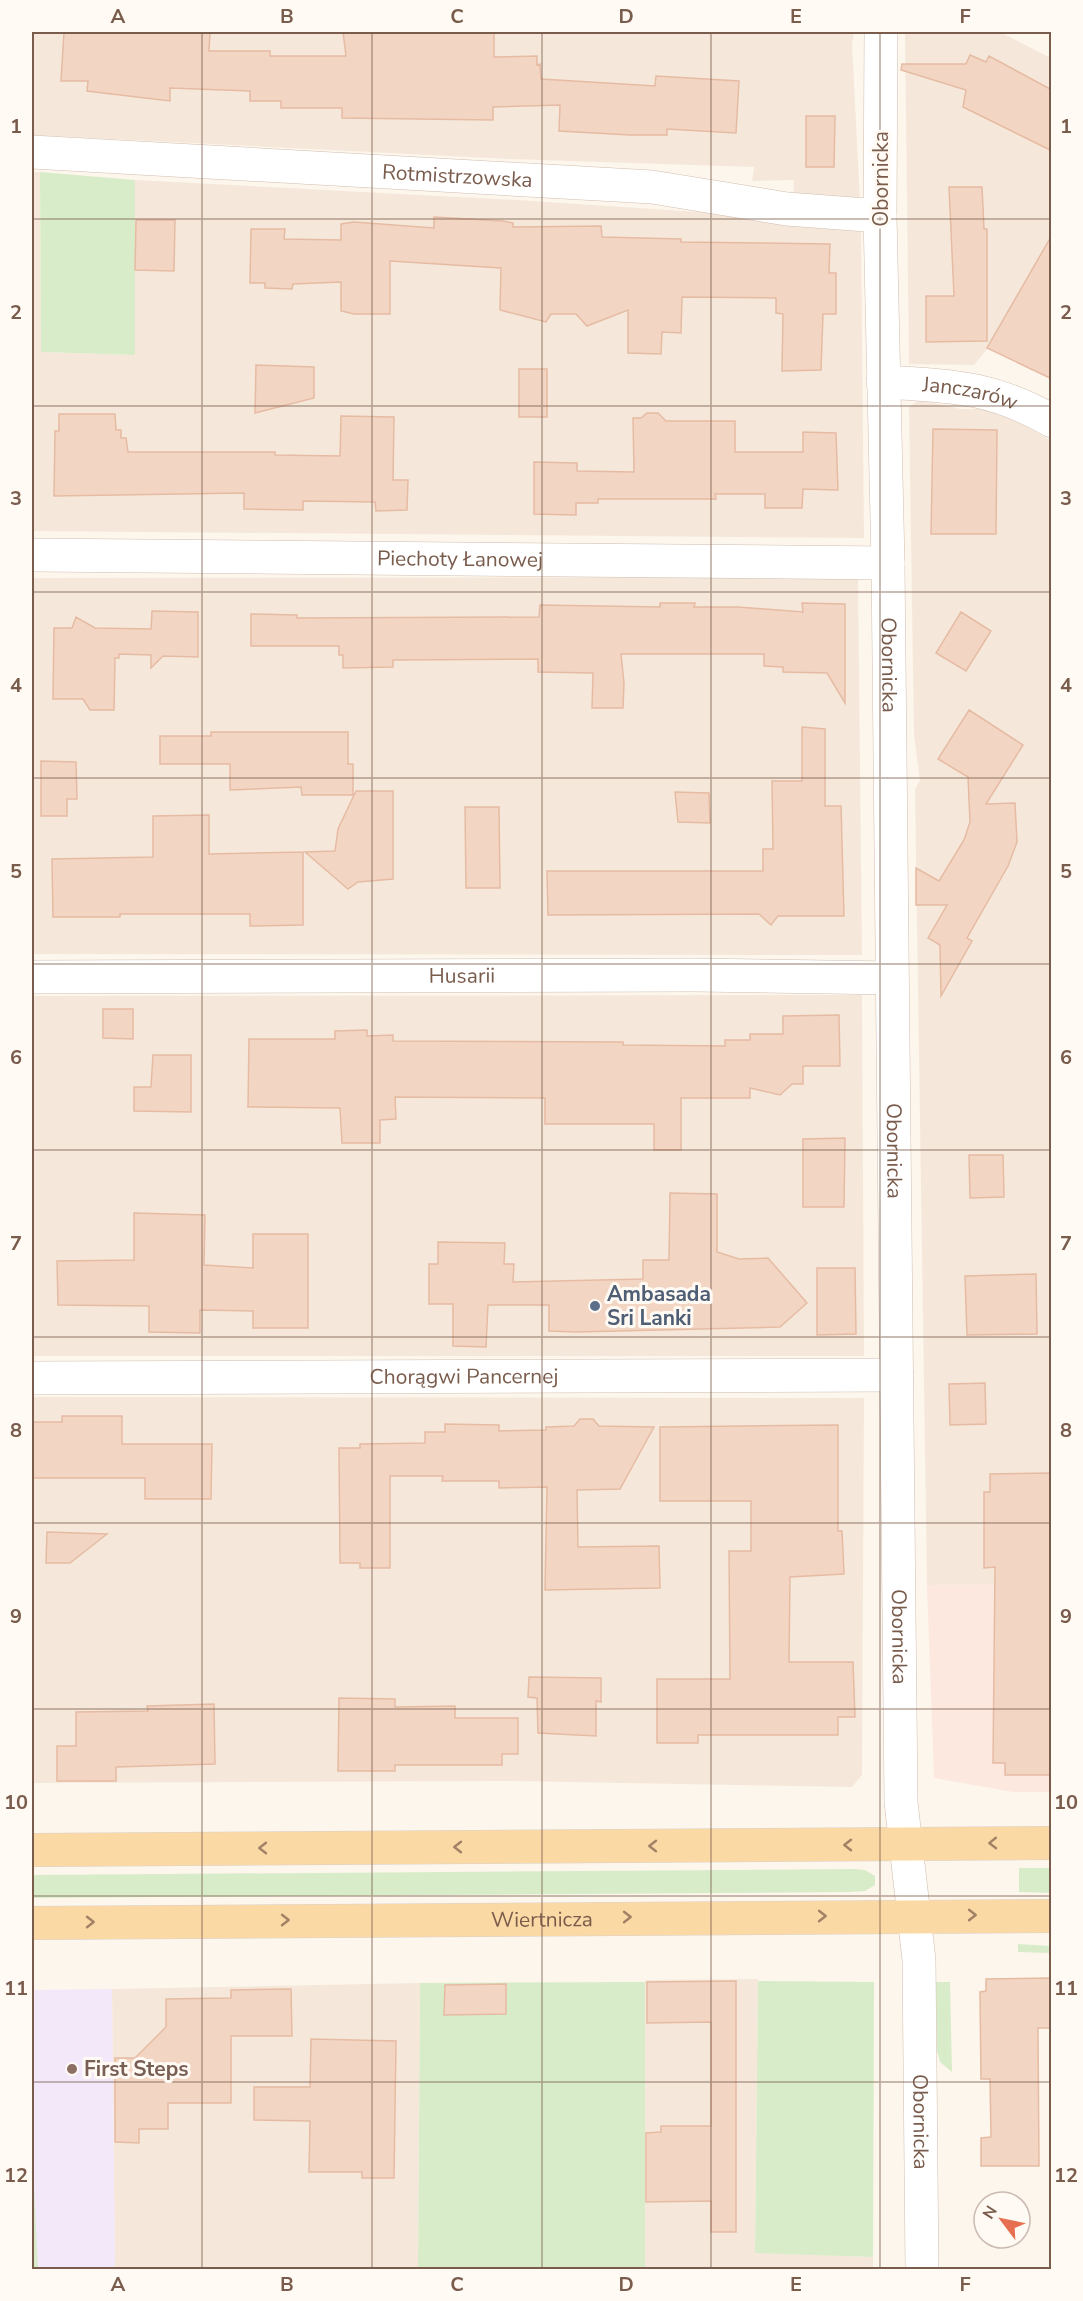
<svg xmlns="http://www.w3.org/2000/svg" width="1083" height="2301" font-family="'Nunito Sans',sans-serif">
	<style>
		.residential { fill: #f5e8da }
		.commercial { fill: #fde8e0 }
		.education { fill: #f3e8fa }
		.green { fill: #d8ecc9 }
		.building { fill: #f3d5c3; stroke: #e6bba3; stroke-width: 1.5 }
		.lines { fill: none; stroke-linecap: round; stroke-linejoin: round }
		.minor-casing { stroke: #d1beb0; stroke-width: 34 }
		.major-casing { stroke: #dad1cd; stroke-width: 34 }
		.minor { stroke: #fff; stroke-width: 33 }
		.major { stroke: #fbd9a5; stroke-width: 33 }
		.oneway { stroke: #a18267 }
		.grid { fill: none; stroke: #7a5c4d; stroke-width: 1.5; stroke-opacity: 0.55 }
		.service-dot { fill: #5c6f8a; stroke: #fffaf3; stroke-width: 2 }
		.education-dot { fill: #8d6e63; stroke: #fffaf3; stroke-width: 2 }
		.labels { text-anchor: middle; stroke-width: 6; stroke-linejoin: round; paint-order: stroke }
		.street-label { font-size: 21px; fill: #7a5c4d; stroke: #fffaf3 }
		.service-label { font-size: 21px; font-weight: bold; fill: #4e5e75; stroke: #fffaf3; text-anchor: start }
		.education-label { font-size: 21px; font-weight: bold; fill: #785e54; stroke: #fffaf3; text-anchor: start }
		.neatline { fill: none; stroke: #7a5c4d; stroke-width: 2 }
		.grid-label { font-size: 20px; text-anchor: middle; font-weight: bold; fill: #7a5c4d }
	</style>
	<rect width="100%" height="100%" fill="#fdf6ec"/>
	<!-- residential -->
	<path class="residential" d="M 32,32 L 854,32 L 852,44 L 860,202 L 793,203 L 794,180 L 752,181 L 754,167 L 510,159 L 32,135 Z
		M 905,32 L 1000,32 L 1051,58 L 1051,379 L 988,348 L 974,365 L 909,364 Z
		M 32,172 L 40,172 L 41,352 L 135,355 L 135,180 L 517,200 L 849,222 L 861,228 L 864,538 L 32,531 Z
		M 919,400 L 961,409 L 983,409 L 1010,417 L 1051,441 L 1051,1584 L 927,1585 L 915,789 L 920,781 L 914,735 L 909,407 Z
		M 858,577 L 862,955 L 32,954 L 32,578 Z
		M 862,995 L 864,1356 L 32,1356 L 32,996 Z
		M 32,1397 L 864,1398 L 862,1775 L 852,1787 L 511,1781 L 32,1783 Z
		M 758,1979 L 755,2252 L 873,2257 L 873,2269 L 645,2270 L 645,1980 Z
		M 420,1983 L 418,2269 L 115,2269 L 112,1989 Z"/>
	<!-- commercial -->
	<path class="commercial" d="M 1051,1584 L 1051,1792 L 1013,1792 L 934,1778 L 927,1585 Z"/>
	<!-- education -->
	<path class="education" d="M 112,1989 L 115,2269 L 32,2269 L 32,1990 Z"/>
	<!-- green -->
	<path class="green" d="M 40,172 L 135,180 L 135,355 L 41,352 Z
		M 1019,1868 L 1051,1868 L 1051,1893 L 1019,1892 Z
		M 855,1869 L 865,1870 L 875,1876 L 875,1885 L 865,1891 L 850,1892 L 32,1898 L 32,1875 Z
		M 1018,1944 L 1051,1946 L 1051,1953 L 1018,1952 Z
		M 758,1981 L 874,1982 L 873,2257 L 755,2253 Z
		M 645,1982 L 645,2269 L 418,2270 L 420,1983 Z
		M 936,1982 L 950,1982 L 952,2072 L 940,2062 L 937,2051 Z
		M 32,2186 L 34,2186 L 38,2269 L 32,2269 Z"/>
	<!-- building -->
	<path class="building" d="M 64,32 L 210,32 L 209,51 L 270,51 L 270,56 L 346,56 L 343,32 L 494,32 L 494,57 L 537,56 L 537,65 L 540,64 L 541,79 L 655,86 L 656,76 L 739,81 L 736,133 L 667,129 L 667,135 L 630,135 L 559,131 L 560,105 L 493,107 L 493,120 L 342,118 L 342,108 L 281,108 L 281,101 L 250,101 L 250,91 L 170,88 L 170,101 L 87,91 L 88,81 L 61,81 Z
		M 970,55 L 986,62 L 989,56 L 1052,90 L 1052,151 L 963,107 L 966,90 L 901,70 L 902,64 L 966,64 Z
		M 806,116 L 835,116 L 834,167 L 806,167 Z
		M 949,187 L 982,187 L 984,229 L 987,229 L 987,341 L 926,342 L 926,296 L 954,296 Z
		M 434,217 L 503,221 L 513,223 L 513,227 L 601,226 L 602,237 L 681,239 L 681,242 L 830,244 L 829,273 L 836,273 L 836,314 L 823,314 L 821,370 L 782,371 L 783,314 L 776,313 L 776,298 L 682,297 L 681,333 L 662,332 L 661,354 L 628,353 L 628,310 L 587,326 L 576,314 L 551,314 L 546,322 L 500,310 L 501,268 L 390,261 L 390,314 L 354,314 L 341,311 L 341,282 L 293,284 L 292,289 L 265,288 L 265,283 L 250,283 L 251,229 L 285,229 L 284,239 L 341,240 L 341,224 L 354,222 L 434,228 Z
		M 136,220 L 175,220 L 174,271 L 135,270 Z
		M 1052,235 L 1052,379 L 987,348 Z
		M 256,365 L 314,367 L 314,398 L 255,413 Z
		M 519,369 L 547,369 L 547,417 L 519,417 Z
		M 647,413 L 658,413 L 666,421 L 735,421 L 735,452 L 803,452 L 803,432 L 836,433 L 838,490 L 803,489 L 802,508 L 765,508 L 765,494 L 715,494 L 716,499 L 598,499 L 598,503 L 576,503 L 576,515 L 534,514 L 534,462 L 577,463 L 577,471 L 634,472 L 633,418 L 641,418 Z
		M 59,414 L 115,414 L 116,430 L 121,430 L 121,438 L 126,438 L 128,452 L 275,452 L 275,455 L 340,456 L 341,416 L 394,417 L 393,480 L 408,480 L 407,510 L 376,511 L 375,502 L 303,501 L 303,510 L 244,509 L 244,493 L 54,496 L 55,431 L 59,431 Z
		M 933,429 L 997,430 L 996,534 L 931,534 Z
		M 660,603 L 695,603 L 694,607 L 738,607 L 803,612 L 802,603 L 845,604 L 845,703 L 827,673 L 783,672 L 783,667 L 764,666 L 764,654 L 621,654 L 624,683 L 623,708 L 592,708 L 593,673 L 538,672 L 538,659 L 393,660 L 393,667 L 343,668 L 343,655 L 339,655 L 339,646 L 251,646 L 251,614 L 297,615 L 297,618 L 539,617 L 540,605 L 660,607 Z
		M 152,611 L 198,612 L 198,657 L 163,656 L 151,668 L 151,655 L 119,654 L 119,658 L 115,658 L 114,710 L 90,710 L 83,699 L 53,699 L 54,628 L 72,628 L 76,617 L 95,628 L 151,629 Z
		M 961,612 L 991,631 L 966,671 L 936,653 Z
		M 969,710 L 1023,745 L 986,804 L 1015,803 L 1017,842 L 1008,866 L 967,938 L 972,941 L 941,996 L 940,945 L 928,938 L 947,905 L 916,905 L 916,868 L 939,881 L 964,840 L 970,822 L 968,777 L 938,759 Z
		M 802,727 L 825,729 L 825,806 L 841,806 L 844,916 L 778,916 L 771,925 L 759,914 L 548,915 L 547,871 L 763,871 L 763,849 L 773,849 L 772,781 L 802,781 Z
		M 211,732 L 348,732 L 348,764 L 353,764 L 353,795 L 302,795 L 301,787 L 230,790 L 230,764 L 160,764 L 160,736 L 211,736 Z
		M 41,761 L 76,762 L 77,799 L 67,799 L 67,816 L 41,816 Z
		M 356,791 L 393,791 L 393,879 L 358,882 L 348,889 L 305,852 L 335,851 L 338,829 Z
		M 675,792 L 709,793 L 710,823 L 678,822 Z
		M 465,807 L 499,807 L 500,888 L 466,888 Z
		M 209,815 L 209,854 L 303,852 L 303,925 L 250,926 L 250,914 L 120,914 L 120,917 L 53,917 L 52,859 L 153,857 L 153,816 Z
		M 103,1009 L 133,1009 L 133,1039 L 103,1038 Z
		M 839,1015 L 840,1066 L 803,1066 L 803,1084 L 792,1084 L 780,1095 L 750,1088 L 750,1098 L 681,1098 L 681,1150 L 654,1150 L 654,1124 L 545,1124 L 545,1098 L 395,1097 L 396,1119 L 380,1120 L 380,1143 L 342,1143 L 340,1108 L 248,1107 L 249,1039 L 335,1039 L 335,1031 L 367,1030 L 367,1036 L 393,1035 L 393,1041 L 623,1042 L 623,1045 L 725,1046 L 725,1040 L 750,1040 L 750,1034 L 783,1034 L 783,1016 Z
		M 153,1055 L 191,1055 L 191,1112 L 134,1111 L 134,1087 L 151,1087 Z
		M 845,1138 L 844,1207 L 803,1207 L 803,1139 Z
		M 969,1155 L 1003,1155 L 1004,1197 L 970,1198 Z
		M 670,1193 L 717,1194 L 717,1252 L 739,1259 L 768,1258 L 807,1303 L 780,1327 L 576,1332 L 549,1331 L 549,1305 L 488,1305 L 486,1347 L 453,1346 L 453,1304 L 429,1304 L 429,1264 L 438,1264 L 438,1242 L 505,1243 L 504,1264 L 514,1264 L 513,1282 L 643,1279 L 643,1260 L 669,1260 Z
		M 134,1213 L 205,1215 L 204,1265 L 253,1268 L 253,1234 L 308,1234 L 308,1328 L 253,1328 L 253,1311 L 200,1310 L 200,1333 L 149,1332 L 149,1306 L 58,1305 L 57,1261 L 134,1260 Z
		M 817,1268 L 855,1268 L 856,1334 L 817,1335 Z
		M 1036,1274 L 1037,1334 L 967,1335 L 965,1276 Z
		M 985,1383 L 986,1424 L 950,1425 L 949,1384 Z
		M 62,1416 L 122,1416 L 122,1444 L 212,1444 L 211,1499 L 145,1499 L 145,1478 L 32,1478 L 32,1422 L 62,1422 Z
		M 580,1419 L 593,1419 L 599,1426 L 654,1427 L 620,1489 L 577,1490 L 578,1547 L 659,1546 L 660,1588 L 545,1590 L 547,1487 L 499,1488 L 499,1481 L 442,1481 L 443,1476 L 390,1476 L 390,1568 L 360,1568 L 360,1563 L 340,1563 L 339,1448 L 360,1448 L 360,1444 L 425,1443 L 425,1432 L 445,1432 L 445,1424 L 499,1425 L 499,1431 L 546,1430 L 546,1427 L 574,1426 Z
		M 838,1425 L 838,1531 L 842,1531 L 844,1574 L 790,1577 L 789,1662 L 853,1662 L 855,1717 L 838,1717 L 838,1735 L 698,1735 L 698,1743 L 657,1743 L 657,1679 L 730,1679 L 729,1551 L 751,1551 L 751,1501 L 660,1501 L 660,1427 Z
		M 1052,1473 L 1052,1775 L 1005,1775 L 1005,1763 L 993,1763 L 995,1567 L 984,1568 L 984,1492 L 990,1492 L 990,1474 Z
		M 47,1532 L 107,1534 L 70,1563 L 46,1563 Z
		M 529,1677 L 601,1678 L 601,1702 L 596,1701 L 596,1736 L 538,1733 L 537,1698 L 528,1697 Z
		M 339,1698 L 395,1699 L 395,1707 L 455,1706 L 455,1718 L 518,1718 L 518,1754 L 502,1754 L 502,1765 L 395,1765 L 395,1771 L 338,1771 Z
		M 214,1704 L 215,1764 L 116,1767 L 116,1781 L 57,1781 L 57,1746 L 76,1746 L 76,1712 L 148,1711 L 147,1706 Z
		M 1052,1978 L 1052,2028 L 1038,2028 L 1039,2166 L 981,2166 L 981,2138 L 991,2137 L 990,2079 L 981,2079 L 980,1992 L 986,1991 L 986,1979 Z
		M 736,1981 L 736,2232 L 711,2232 L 711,2201 L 646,2202 L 646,2133 L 661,2132 L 661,2126 L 711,2126 L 711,2022 L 647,2023 L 647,1982 Z
		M 506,1984 L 506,2014 L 444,2015 L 445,1985 Z
		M 291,1989 L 292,2036 L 231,2036 L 231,2103 L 168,2103 L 168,2129 L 139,2129 L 139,2143 L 115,2142 L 115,2058 L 135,2058 L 166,2027 L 166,1999 L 231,1998 L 231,1990 Z
		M 311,2039 L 396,2041 L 394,2178 L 362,2178 L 362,2172 L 309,2172 L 310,2121 L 254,2120 L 254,2087 L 310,2087 Z"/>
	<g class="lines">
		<defs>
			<g id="minor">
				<path id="s1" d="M 881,32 L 880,216 L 888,563 L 901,1802 L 919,1960 L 922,2270"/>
				<path id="s2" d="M 32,152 L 652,187 L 787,209 L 880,216"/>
				<path id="s3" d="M 883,382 C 950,386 992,386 1052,421"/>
				<path id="s4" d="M 32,555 L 888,563"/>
				<path id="s5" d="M 32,977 L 695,975 L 892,978"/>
				<path id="s6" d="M 32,1378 L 897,1375"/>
			</g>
			<g id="major">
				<path d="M 32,1850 L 1052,1843"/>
				<path id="s7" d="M 32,1923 L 1052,1916"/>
			</g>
		</defs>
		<!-- minor casing -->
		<use href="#minor" class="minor-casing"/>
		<!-- major casing -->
		<use href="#major" class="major-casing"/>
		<!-- minor -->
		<use href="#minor" class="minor"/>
		<!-- major -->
		<use href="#major" class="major"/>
	</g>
	<!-- one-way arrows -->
	<defs><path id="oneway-chevron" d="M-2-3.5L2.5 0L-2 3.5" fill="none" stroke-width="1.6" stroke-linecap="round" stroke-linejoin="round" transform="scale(1.5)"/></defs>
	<g class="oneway">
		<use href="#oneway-chevron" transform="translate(993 1843) rotate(179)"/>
		<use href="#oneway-chevron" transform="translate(848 1845) rotate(180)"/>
		<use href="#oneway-chevron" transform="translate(653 1846) rotate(180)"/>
		<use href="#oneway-chevron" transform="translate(458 1847) rotate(180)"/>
		<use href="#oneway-chevron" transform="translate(263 1848) rotate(180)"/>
		<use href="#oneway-chevron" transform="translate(972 1915)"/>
		<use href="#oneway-chevron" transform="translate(822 1916)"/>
		<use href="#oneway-chevron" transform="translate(627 1917)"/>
		<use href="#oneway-chevron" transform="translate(285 1920)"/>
		<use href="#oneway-chevron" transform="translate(90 1922)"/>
	</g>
	<!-- grid -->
	<path class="grid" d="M 202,32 L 202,2270M 372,32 L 372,2270M 542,32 L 542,2270M 711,32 L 711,2270M 880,32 L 880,2270M 32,219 L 1052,219M 32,406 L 1052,406M 32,592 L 1052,592M 32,778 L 1052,778M 32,964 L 1052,964M 32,1150 L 1052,1150M 32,1337 L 1052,1337M 32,1523 L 1052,1523M 32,1709 L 1052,1709M 32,1896 L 1052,1896M 32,2082 L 1052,2082"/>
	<!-- markers -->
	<circle class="service-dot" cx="595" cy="1306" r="6"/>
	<circle class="education-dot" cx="72" cy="2069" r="6"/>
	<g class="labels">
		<!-- street labels -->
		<g class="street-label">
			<text dy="7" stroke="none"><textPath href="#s2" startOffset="426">Rotmistrzowska</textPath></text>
			<text transform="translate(881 179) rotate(-90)" y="7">Obornicka</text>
			<text dy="7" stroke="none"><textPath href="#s3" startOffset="88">Janczarów</textPath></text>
			<text dy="7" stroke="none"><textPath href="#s4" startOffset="428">Piechoty Łanowej</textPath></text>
			<text dy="7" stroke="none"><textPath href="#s1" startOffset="633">Obornicka</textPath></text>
			<text dy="7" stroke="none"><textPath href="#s5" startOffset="430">Husarii</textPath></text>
			<text dy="7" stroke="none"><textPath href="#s1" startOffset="1119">Obornicka</textPath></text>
			<text dy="7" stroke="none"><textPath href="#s6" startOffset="432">Chorągwi Pancernej</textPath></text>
			<text dy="7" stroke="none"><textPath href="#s1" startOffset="1605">Obornicka</textPath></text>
			<text dy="7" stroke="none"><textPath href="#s7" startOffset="510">Wiertnicza</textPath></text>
			<text dy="7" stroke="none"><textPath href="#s1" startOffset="2091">Obornicka</textPath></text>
		</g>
		<!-- service labels -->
		<g class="service-label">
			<text x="607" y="1301">Ambasada<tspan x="607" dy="24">Sri Lanki</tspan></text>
		</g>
		<!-- education labels -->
		<g class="education-label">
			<text x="84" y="2076">First Steps</text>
		</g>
	</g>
	<!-- border -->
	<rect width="1083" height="2301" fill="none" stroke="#fffaf3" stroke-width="66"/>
	<!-- north arrow -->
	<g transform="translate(1002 2220) rotate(302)"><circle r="28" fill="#fffaf3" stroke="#cabbb1" stroke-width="1.5"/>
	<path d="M0-4.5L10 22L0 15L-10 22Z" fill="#e76f51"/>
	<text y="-9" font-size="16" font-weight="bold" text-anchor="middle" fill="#7a5c4d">N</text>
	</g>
	<rect x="33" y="33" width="1017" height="2235" class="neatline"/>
	<g class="grid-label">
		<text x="118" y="23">A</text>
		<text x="287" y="23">B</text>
		<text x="457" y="23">C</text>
		<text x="626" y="23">D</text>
		<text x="796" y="23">E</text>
		<text x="965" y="23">F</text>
		<text x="16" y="133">1</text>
		<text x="1066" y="133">1</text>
		<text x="16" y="319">2</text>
		<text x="1066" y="319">2</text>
		<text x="16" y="505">3</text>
		<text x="1066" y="505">3</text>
		<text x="16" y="692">4</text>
		<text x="1066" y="692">4</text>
		<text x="16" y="878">5</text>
		<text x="1066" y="878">5</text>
		<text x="16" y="1064">6</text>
		<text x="1066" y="1064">6</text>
		<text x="16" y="1250">7</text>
		<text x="1066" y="1250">7</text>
		<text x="16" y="1437">8</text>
		<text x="1066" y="1437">8</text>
		<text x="16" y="1623">9</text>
		<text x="1066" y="1623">9</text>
		<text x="16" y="1809">10</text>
		<text x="1066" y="1809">10</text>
		<text x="16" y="1995">11</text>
		<text x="1066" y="1995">11</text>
		<text x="16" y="2182">12</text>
		<text x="1066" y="2182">12</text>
		<text x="118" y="2291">A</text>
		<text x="287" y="2291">B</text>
		<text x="457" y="2291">C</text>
		<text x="626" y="2291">D</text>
		<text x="796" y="2291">E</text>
		<text x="965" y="2291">F</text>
	</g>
</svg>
